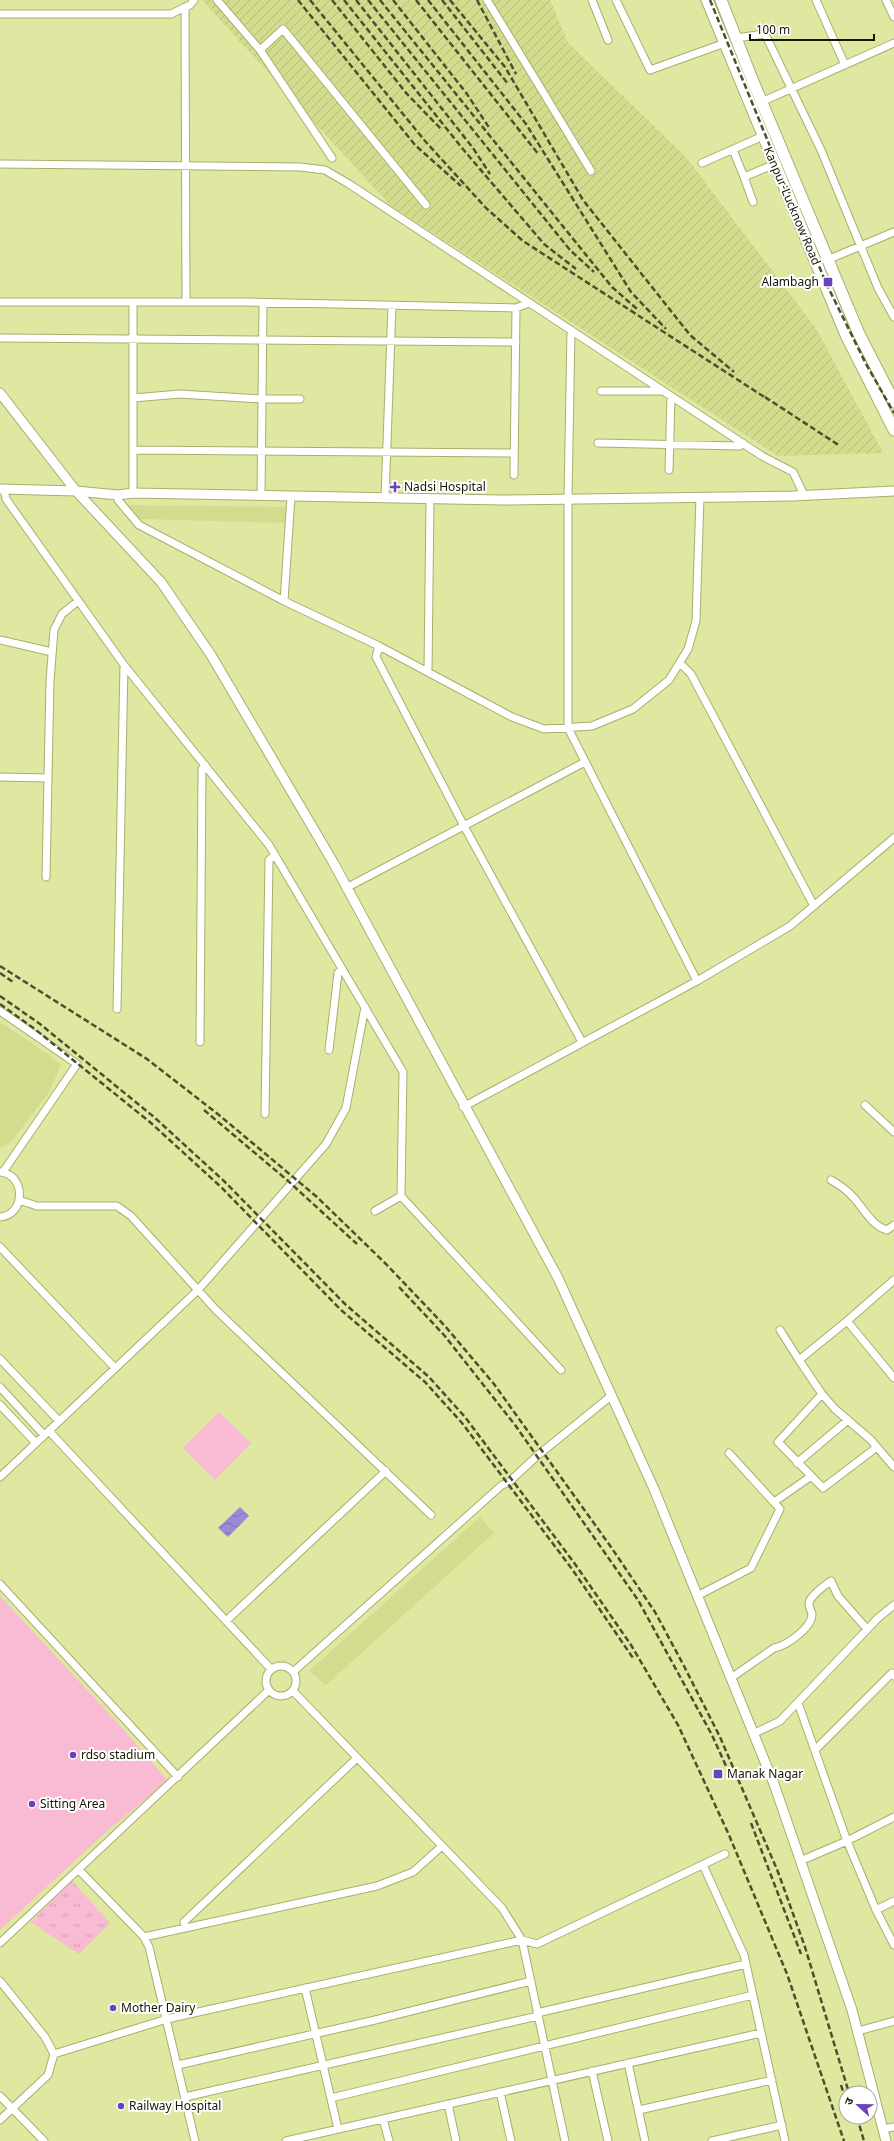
<svg xmlns="http://www.w3.org/2000/svg" width="894" height="2141" font-family="Georgia,'Noto Sans Devanagari',serif">
	<style>
		.built { fill: #d3dc8e }
		.industrial { fill: url(#industrial-furrows) }
		.grass { fill: #f9bad3 }
		.park { fill: url(#park-tufts) }
		.water { fill: url(#water-waves) }
		.lines { fill: none; stroke-linecap: round; stroke-linejoin: round }
		.street-casing { stroke: #a8af6c; stroke-width: 9 }
		.secondary-casing { stroke: #a8af6c; stroke-width: 11 }
		.primary-casing { stroke: #a8af6c; stroke-width: 13 }
		.street { stroke: #fff; stroke-width: 7 }
		.secondary { stroke: #fff; stroke-width: 9 }
		.primary { stroke: #fff; stroke-width: 11 }
		.rail { stroke: #4c502c; stroke-width: 2.5; stroke-dasharray: 6 3; stroke-linecap: butt }
		.poi-dot { fill: #6943bb; stroke: #fff; stroke-width: 1.5 }
		.labels { text-anchor: middle; stroke-width: 4; stroke-linejoin: round; paint-order: stroke }
		.street-label { font-size: 12px; fill: #151700; stroke: #fff }
		.poi-label { font-size: 12px; fill: #151700; stroke: #fff; text-anchor: start }
	</style>
	<defs>
		<pattern id="industrial-furrows" width="10" height="10" patternUnits="userSpaceOnUse"><rect width="10" height="10" fill="#d3dc8e"/><path d="M-1 1l2-2M0 10L10 0M9 11l2-2" fill="none" stroke="#b4bc79"/></pattern>
		<pattern id="park-tufts" width="24" height="20" patternUnits="userSpaceOnUse"><rect width="24" height="20" fill="#f9bad3"/><path d="M3 7l-1-3M5 7V3M7 7l1-3M15 17l-1-3M17 17v-4M19 17l1-3" fill="none" stroke="#d59fb3"/></pattern>
		<pattern id="water-waves" width="16" height="10" patternUnits="userSpaceOnUse"><rect width="16" height="10" fill="#9b8ad7"/><path d="M0 5q4-4 8 0t8 0" fill="none" stroke="#7d70ac"/></pattern>
	</defs>
	<rect width="100%" height="100%" fill="#dfe7a1"/>
	<!-- built -->
	<path class="built" d="M 125,505 L 288,507 L 287,523 L 142,519 L 136,517 Z
		M 0,1022 L 49,1055 L 61,1065 L 48,1094 L 12,1141 L 0,1148 Z
		M 480,1517 L 494,1533 L 326,1685 L 309,1671 Z"/>
	<!-- industrial -->
	<path class="industrial" d="M 202,0 L 550,0 L 568,43 L 686,157 L 817,330 L 883,453 L 778,456 L 390,205 Z"/>
	<!-- grass -->
	<path class="grass" d="M 219,1412 L 251,1443 L 215,1480 L 183,1448 Z
		M 0,1596 L 123,1729 L 168,1781 L 108,1830 L 0,1930 Z"/>
	<!-- park -->
	<path class="park" d="M 71,1880 L 110,1923 L 79,1954 L 31,1922 Z"/>
	<!-- water -->
	<path class="water" d="M 240,1507 L 249,1516 L 228,1537 L 218,1528 Z"/>
	<g class="lines">
		<defs>
			<path id="street" d="M 217,0 L 260,50 L 283,29 L 426,205
				M 487,0 L 591,171
				M 592,0 L 608,40
				M 616,0 L 650,70 L 725,43
				M 816,0 L 845,65
				M 886,0 L 894,17
				M 185,7 L 186,302
				M 0,14 L 171,14 L 190,5 L 194,0
				M 736,38 L 765,34 L 821,150 L 878,288 L 894,317
				M 260,50 L 332,158
				M 759,103 L 894,43
				M 733,150 L 744,177 L 775,164
				M 702,163 L 763,136
				M 0,164 L 300,167 L 325,170 L 349,184 L 762,456 L 793,472 L 804,495
				M 744,177 L 753,202
				M 827,260 L 894,232
				M 0,302 L 248,302 L 516,308 L 529,303
				M 571,330 L 568,499 L 568,728 L 697,981
				M 0,338 L 516,342
				M 601,391 L 663,391
				M 133,398 L 180,394 L 262,399 L 300,399
				M 598,443 L 740,446 L 743,443
				M 133,450 L 514,453
				M 669,470 L 671,396
				M 514,475 L 516,308
				M 4,489 L 6,499 L 124,665 L 269,845 L 403,1072 L 401,1196 L 561,1370
				M 133,493 L 133,302
				M 118,495 L 118,500 L 139,525 L 284,601 L 379,646 L 512,717 L 544,729 L 592,726 L 633,709 L 669,680 L 688,649 L 696,621 L 700,497
				M 261,496 L 263,303
				M 385,498 L 392,305
				M 284,601 L 291,497
				M 0,640 L 52,652
				M 379,646 L 376,657 L 464,826 L 582,1042
				M 680,663 L 691,674 L 814,906
				M 428,672 L 430,499
				M 0,777 L 48,778
				M 46,877 L 50,681 L 54,630 L 62,614 L 78,601
				M 346,888 L 585,762
				M 117,1009 L 124,665
				M 0,1011 L 77,1064 L 3,1172
				M 200,1042 L 202,769 L 205,765
				M 329,1050 L 338,973 L 342,969
				M 865,1105 L 894,1132
				M 463,1107 L 697,981 L 790,926 L 894,838
				M 265,1114 L 269,860 L 275,855
				M 0,1172 C 26,1174 26,1215 0,1217
				M 831,1180 C 840,1185 847,1190 854,1198 C 864,1209 872,1226 887,1230 L 894,1225
				M 19,1200 L 37,1206 L 117,1206 L 131,1216 L 216,1310 L 431,1515
				M 375,1211 L 401,1196
				M 0,1247 L 115,1368
				M 847,1321 L 894,1280
				M 780,1330 L 799,1360 L 847,1321 L 894,1378
				M 0,1359 L 59,1421
				M 799,1360 L 822,1394 L 835,1409 L 871,1440 L 894,1467
				M 0,1387 L 44,1435
				M 822,1394 L 778,1442 L 823,1488 L 877,1447
				M 0,1405 L 36,1443
				M 49,1431 L 271,1669
				M 797,1463 L 848,1420
				M 0,1477 L 198,1290 L 326,1144 L 346,1108 L 365,1007
				M 774,1502 L 810,1477
				M 0,1584 L 178,1777
				M 697,1596 L 751,1568 L 780,1509 L 729,1453
				M 226,1621 L 386,1471
				M266 1681a15 15 0 1 1 30 0a15 15 0 1 1-30 0Z
				M 293,1672 L 502,1485 L 508,1483 L 537,1456 L 611,1396
				M 731,1678 L 774,1648 C 786,1646 812,1628 812,1614 C 811,1609 807,1606 810,1600 C 815,1592 824,1586 831,1581 L 838,1596 L 867,1629
				M 293,1691 L 502,1908 L 522,1940 L 565,2141
				M 798,1703 L 847,1841 L 876,1910 L 894,1901
				M 753,1734 L 780,1721 L 878,1618 L 894,1605
				M 816,1749 L 892,1673 L 894,1676
				M 800,1861 L 847,1841 L 894,1817
				M 703,1865 L 744,1955 L 785,2141
				M 79,1870 L 144,1937 L 149,1947 L 195,2141
				M 876,1910 L 894,1945
				M 185,1928 L 184,1922 L 357,1758
				M 144,1937 L 377,1886 L 413,1872 L 442,1846
				M 0,1943 L 269,1690
				M 0,1981 L 45,2037 L 54,2054
				M 305,1988 L 338,2129
				M 537,2013 L 746,1964
				M 858,2031 L 894,2021
				M 628,2063 L 645,2141
				M 178,2065 L 371,2021 L 531,1981
				M 592,2071 L 608,2141
				M 500,2092 L 511,2141
				M 0,2096 L 44,2141
				M 185,2097 L 538,2016
				M 331,2098 L 753,1995
				M 448,2104 L 456,2141
				M 639,2110 L 772,2080
				M 383,2119 L 389,2141
				M 0,2120 L 48,2075 L 54,2054 L 167,2019 L 522,1940 L 537,1944 L 725,1854
				M 883,2129 L 894,2127
				M 286,2141 L 761,2033
				M 712,2141 L 782,2125"/>
			<path id="secondary" d="M 0,393 L 76,491 L 161,582 L 211,655 L 333,862 L 558,1278 L 654,1489 L 774,1784 L 852,2010 L 886,2141
				M 0,489 L 76,491 L 118,495 L 133,493 L 502,500 L 793,496 L 894,491"/>
			<path id="primary" d="M 707,0 L 846,335 L 894,430
				M 721,0 L 752,79 L 859,334 L 894,402"/>
		</defs>
		<!-- street casing -->
		<use href="#street" class="street-casing"/>
		<!-- secondary casing -->
		<use href="#secondary" class="secondary-casing"/>
		<!-- primary casing -->
		<use href="#primary" class="primary-casing"/>
		<!-- street -->
		<use href="#street" class="street"/>
		<!-- secondary -->
		<use href="#secondary" class="secondary"/>
		<!-- primary -->
		<use href="#primary" class="primary"/>
		<!-- rail -->
		<path class="rail" d="M 298,0 L 415,145 L 461,186
			M 310,0 L 425,141 L 486,208 L 523,241 L 769,400
			M 332,0 L 407,94 L 442,130
			M 344,0 L 462,148 L 544,244 L 576,269
			M 356,0 L 473,148 L 490,174
			M 368,0 L 570,250 L 594,272
			M 380,0 L 612,287 L 637,309
			M 393,0 L 467,94 L 490,129
			M 416,0 L 539,155
			M 428,0 L 526,124 L 631,292 L 666,329
			M 442,0 L 508,84
			M 450,0 L 505,67 L 583,200 L 690,335 L 734,372
			M 477,0 L 516,74
			M 710,0 L 826,283 L 866,364 L 894,413
			M 765,397 L 840,446
			M 0,966 L 147,1059 L 219,1115 L 317,1197 L 386,1264 L 445,1326 L 494,1384 L 611,1547 L 655,1612 L 684,1666 L 720,1737 L 778,1872 L 805,1947 L 849,2093
			M 0,973 L 13,982
			M 0,996 L 40,1024 L 154,1117 L 224,1181 L 345,1304 L 429,1377 L 465,1417 L 575,1564 L 631,1645 L 678,1725 L 729,1835 L 787,1974 L 844,2141
			M 0,1004 L 36,1030 L 151,1123 L 221,1187 L 341,1310 L 425,1382 L 462,1423 L 572,1569 L 633,1658
			M 204,1110 L 287,1180 L 357,1244
			M 399,1287 L 444,1335 L 515,1425 L 638,1600 L 712,1735 L 726,1766
			M 751,1823 L 801,1954
			M 841,2085 L 846,2101
			M 857,2117 L 864,2141"/>
	</g>
	<!-- markers -->
	<g class="poi-dot">
		<rect x="823" y="277" width="10" height="10" rx="2"/>
		<path d="M393 481h4v4h4v4h-4v4h-4v-4h-4v-4h4z"/>
		<circle cx="73" cy="1755" r="4"/>
		<rect x="713" y="1769" width="10" height="10" rx="2"/>
		<circle cx="32" cy="1804" r="4"/>
		<circle cx="113" cy="2008" r="4"/>
		<circle cx="121" cy="2106" r="4"/>
	</g>
	<g class="labels">
		<!-- street labels -->
		<g class="street-label">
			<text transform="translate(792 206) rotate(67)" y="4">Kanpur-Lucknow Road</text>
		</g>
		<!-- poi labels -->
		<g class="poi-label">
			<text x="819" y="286" text-anchor="end">Alambagh</text>
			<text x="404" y="491">Nadsi Hospital</text>
			<text x="81" y="1759">rdso stadium</text>
			<text x="727" y="1778">Manak Nagar</text>
			<text x="40" y="1808">Sitting Area</text>
			<text x="121" y="2012">Mother Dairy</text>
			<text x="129" y="2110">Railway Hospital</text>
		</g>
	</g>
	<!-- north arrow -->
	<g transform="translate(858 2105) rotate(292)"><circle r="19" fill="#ffffff" stroke="#a1a299"/>
	<path d="M0-3L7 15L0 10L-7 15Z" fill="#6943bb"/>
	<text y="-6" font-size="11" font-weight="bold" text-anchor="middle" fill="#151700">उ</text>
	</g>
	<!-- scale -->
	<path d="M750 34v6h124v-6" fill="none" stroke="#151700" stroke-width="2"/>
	<text x="756" y="34" font-size="12" fill="#151700" stroke="#ffffff" stroke-width="3" paint-order="stroke">100 m</text>
</svg>
